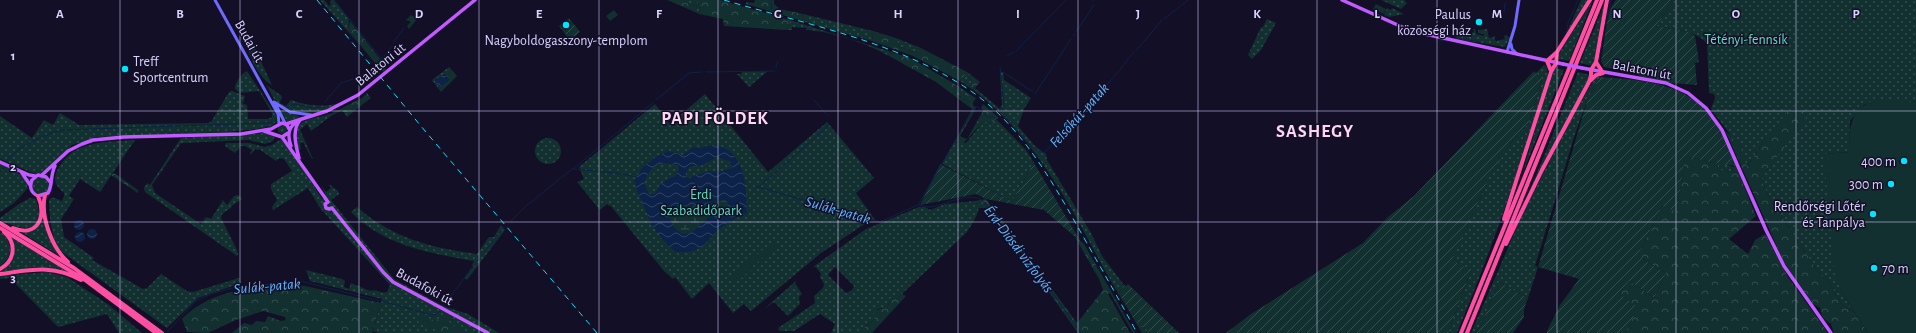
<svg xmlns="http://www.w3.org/2000/svg" width="1916" height="333" font-family="'Alegreya Sans',sans-serif">
	<style>
		.grass { fill: url(#grass-dots); fill-rule: evenodd }
		.forest { fill: url(#forest-crowns) }
		.wetland { fill: url(#wetland-marsh) }
		.garden { fill: url(#garden-furrows) }
		.pitch { fill: #12302f }
		.water { fill: url(#water-waves); fill-rule: evenodd }
		.lines { fill: none; stroke-linecap: round; stroke-linejoin: round }
		.stream { stroke: #0c2248; stroke-width: 1 }
		.secondary { stroke: #6f6bff; stroke-width: 3 }
		.primary { stroke: #c25bff; stroke-width: 3.5 }
		.highway { stroke: #ff4fa3; stroke-width: 4 }
		.rail { stroke: #00e5ff; stroke-width: 1; stroke-dasharray: 6 5; stroke-linecap: butt }
		.primary-bridge { stroke: #c25bff; stroke-width: 3.5 }
		.grid { fill: none; stroke: #d9d4ff; stroke-width: 1; stroke-opacity: 0.55 }
		.poi-dot { fill: #00e5ff; stroke: #130f26; stroke-width: 1.5 }
		.labels { text-anchor: middle; stroke-width: 3; stroke-linejoin: round; paint-order: stroke }
		.poi-label { font-size: 14px; fill: #d9d4ff; stroke: #130f26; text-anchor: end }
		.park-label { font-size: 14px; fill: #5fe0c0; stroke: #130f26 }
		.street-label { font-size: 14px; fill: #d9d4ff; stroke: #130f26 }
		.water-label { font-size: 15px; font-style: italic; fill: #62b6ff; stroke: #130f26 }
		.district-label { font-size: 18px; font-weight: bold; letter-spacing: 1px; fill: #ffd6f0; stroke: #130f26 }
		.grid-label { font-size: 13px; text-anchor: middle; font-weight: bold; fill: #d9d4ff; stroke: #130f26; stroke-width: 3; stroke-linejoin: round; paint-order: stroke }
	</style>
	<defs>
		<pattern id="grass-dots" width="8" height="8" patternUnits="userSpaceOnUse"><rect width="8" height="8" fill="#12302f"/><path d="M2 2h.1M6 6h.1" fill="none" stroke="#344d4e" stroke-width="1.8" stroke-linecap="round"/></pattern>
		<pattern id="forest-crowns" width="20" height="18" patternUnits="userSpaceOnUse"><rect width="20" height="18" fill="#12302f"/><path d="M2 6a3 3 0 1 1 6 0M12 15a3 3 0 1 1 6 0" fill="none" stroke="#344d4e"/></pattern>
		<pattern id="wetland-marsh" width="20" height="14" patternUnits="userSpaceOnUse"><rect width="20" height="14" fill="#12302f"/><path d="M1 5h8M5 5V1M11 12h8M15 12V8" fill="none" stroke="#344d4e"/></pattern>
		<pattern id="garden-furrows" width="10" height="10" patternUnits="userSpaceOnUse"><rect width="10" height="10" fill="#12302f"/><path d="M-1 1l2-2M0 10L10 0M9 11l2-2" fill="none" stroke="#344d4e"/></pattern>
		<pattern id="water-waves" width="16" height="10" patternUnits="userSpaceOnUse"><rect width="16" height="10" fill="#0c2248"/><path d="M0 5q4-4 8 0t8 0" fill="none" stroke="#2f4163"/></pattern>
	</defs>
	<rect width="100%" height="100%" fill="#130f26"/>
	<!-- grass -->
	<path class="grass" d="M 320,0 L 324,0 L 330,7 L 331,0 L 334,0 L 349,19 L 348,30 L 359,44 Z
		M 685,0 L 697,0 L 700,8 L 699,14 L 695,12 L 697,6 L 684,2 Z
		M 1381,0 L 1404,0 L 1407,3 L 1401,9 Z
		M 1581,0 L 1588,0 L 1565,36 Z
		M 1593,0 L 1569,61 L 1558,59 L 1557,57 Z
		M 1675,0 L 1916,0 L 1916,102 L 1865,104 L 1850,121 L 1849,152 L 1825,154 L 1841,292 L 1854,312 L 1843,306 L 1826,277 L 1819,273 L 1770,199 L 1761,180 L 1768,168 L 1766,137 L 1746,168 L 1729,133 L 1711,109 L 1715,98 L 1714,94 L 1709,93 L 1707,44 C 1697,30 1672,29 1656,26 Z
		M 1605,3 L 1593,66 L 1580,63 Z
		M 1387,8 L 1391,10 L 1392,8 L 1404,14 L 1389,17 L 1384,15 Z
		M 803,14 L 873,31 L 872,41 L 802,21 Z
		M 1267,19 L 1276,23 L 1261,50 L 1252,59 L 1248,55 L 1261,27 L 1263,27 Z
		M 790,20 L 891,52 L 889,56 C 868,44 831,31 806,30 L 807,28 L 792,27 L 792,30 L 787,30 Z
		M 243,24 L 250,38 L 245,44 L 240,38 Z
		M 1456,26 L 1458,32 L 1468,30 L 1469,34 L 1474,32 L 1473,29 L 1475,29 L 1476,34 L 1484,36 L 1484,34 L 1478,33 L 1478,30 L 1487,29 L 1489,38 L 1496,36 L 1494,38 L 1496,41 L 1505,39 L 1504,36 L 1506,35 L 1510,38 L 1505,47 L 1457,39 L 1455,36 Z
		M 896,38 L 921,48 L 914,53 L 899,46 Z
		M 250,41 L 252,42 L 272,85 C 261,81 247,55 248,44 Z
		M 377,60 L 381,60 L 386,69 L 383,72 L 375,63 Z
		M 1544,65 L 1547,68 L 1548,75 C 1522,162 1492,249 1457,333 L 1448,333 L 1471,271 L 1451,261 L 1485,187 L 1487,178 L 1514,139 L 1529,123 L 1542,79 L 1536,73 Z
		M 449,67 L 452,70 L 447,76 L 445,74 L 435,80 L 439,87 L 438,88 L 432,80 Z
		M 1555,68 L 1564,70 L 1522,175 L 1549,82 Z
		M 247,71 L 276,115 L 277,122 L 271,126 L 257,129 L 227,132 L 97,137 L 72,145 L 42,173 L 35,174 L 0,159 L 0,116 L 32,138 L 44,120 L 53,125 L 60,113 L 79,125 L 208,123 L 211,122 L 229,92 L 232,91 L 245,96 L 243,104 L 247,105 L 248,119 L 268,119 L 272,117 L 272,113 L 259,91 L 240,93 L 235,89 C 234,84 242,73 247,71 Z
		M 768,71 L 749,87 L 737,74 L 741,74 L 742,72 Z
		M 967,72 L 971,75 L 969,78 L 972,83 L 970,88 L 960,81 Z
		M 1000,72 L 1003,72 L 1004,80 L 1031,98 L 1024,109 L 1018,126 L 1035,146 L 1046,154 L 1047,160 L 1091,233 L 1102,256 L 1124,285 L 1119,293 L 1133,318 L 1150,333 L 1142,333 C 1127,307 1110,281 1096,254 C 1064,193 1029,132 973,90 L 975,88 L 1000,109 L 1002,105 Z
		M 1578,72 L 1590,75 L 1589,78 L 1527,197 Z
		M 1596,77 L 1600,77 L 1588,98 L 1575,134 L 1535,266 L 1538,267 L 1528,298 L 1499,282 L 1477,333 L 1471,333 L 1524,211 L 1573,115 Z
		M 266,85 L 282,96 L 280,103 L 286,106 L 291,100 C 307,106 326,108 342,102 C 323,113 297,119 278,104 C 273,99 270,91 266,85 Z
		M 958,86 L 968,93 L 967,95 L 971,98 L 969,102 L 958,95 L 956,97 L 952,94 Z
		M 705,94 L 768,172 L 827,122 L 874,178 L 856,193 L 875,220 L 869,221 L 821,253 L 751,311 L 744,304 L 733,313 L 709,283 L 692,299 L 675,277 L 673,279 L 664,271 L 610,205 L 609,206 L 607,204 L 600,210 L 577,182 L 584,179 L 579,167 L 655,104 L 670,124 Z
		M 361,102 L 363,104 L 347,117 L 345,114 Z
		M 280,109 L 281,109 L 301,117 L 287,122 Z
		M 330,114 L 331,116 L 311,131 L 307,124 L 300,130 L 313,159 L 312,159 L 303,142 L 300,143 L 301,149 L 299,150 C 292,117 303,122 330,114 Z
		M 968,117 L 970,119 L 956,143 L 966,143 L 984,121 L 990,123 L 997,120 L 1026,150 L 1034,163 L 1012,201 L 942,164 Z
		M277.5 129a4.5 4.5 0 1 1 9 0a4.5 4.5 0 1 1-9 0Z
		M 266,133 L 275,136 L 273,141 L 265,144 L 249,140 L 181,143 L 152,185 L 155,193 L 201,224 L 206,217 L 211,219 L 223,200 L 227,205 L 234,196 L 239,195 L 242,199 L 230,207 L 232,207 L 222,214 L 221,218 L 237,250 L 238,254 L 237,256 L 145,192 L 144,188 L 147,183 L 150,185 L 181,138 Z
		M535 151a13 13 0 1 1 26 0a13 13 0 1 1-26 0Z
		M 281,139 L 300,164 L 322,199 L 326,196 L 322,186 L 326,192 L 331,188 L 329,184 L 338,191 L 339,194 L 331,200 L 394,279 L 443,306 L 468,314 L 499,333 L 378,333 L 373,331 L 382,299 L 310,281 L 306,270 L 342,279 L 345,281 L 344,287 L 349,289 L 351,283 L 370,291 C 376,288 381,294 387,292 L 390,285 L 320,208 L 308,188 L 273,210 L 272,207 L 277,200 L 271,189 L 271,184 L 292,171 L 284,159 L 279,158 L 276,161 L 259,149 L 258,150 L 255,149 L 251,154 L 250,153 L 252,150 L 245,146 L 241,146 L 235,153 L 225,146 L 226,143 L 249,143 L 265,147 L 272,145 Z
		M 135,140 L 100,192 L 80,179 L 69,196 L 74,199 L 61,219 L 64,237 L 94,258 L 92,260 L 143,289 L 147,288 L 161,274 L 187,291 L 193,292 L 239,278 L 241,283 L 198,298 L 167,328 L 62,252 C 50,238 50,218 49,200 L 52,197 L 62,201 L 64,196 L 64,193 C 55,185 52,180 58,169 C 73,140 107,142 135,140 Z
		M 1723,163 L 1733,167 L 1732,172 L 1717,170 L 1718,164 Z
		M 0,164 C 12,169 26,174 28,188 L 14,203 L 0,212 Z
		M32 186a9 9 0 1 1 18 0a9 9 0 1 1-18 0Z
		M 30,198 L 36,199 C 47,234 24,232 0,220 L 0,218 L 19,204 Z
		M 975,201 L 975,204 L 979,203 C 980,213 972,224 967,232 L 902,294 L 896,299 L 891,298 L 887,308 L 877,309 L 875,319 L 866,326 L 864,333 L 831,333 L 835,324 L 820,314 L 794,331 L 780,331 L 778,328 L 815,303 L 814,296 L 823,288 L 824,284 L 820,277 L 821,274 L 816,267 L 813,267 L 866,229 L 919,207 L 925,207 L 930,210 L 945,204 ZM 835,267 L 854,286 L 852,290 L 846,293 L 828,275 Z
		M 357,207 C 392,238 432,248 477,254 L 489,237 L 494,237 L 501,225 L 505,230 L 467,280 L 464,278 L 473,266 L 472,265 L 474,261 C 430,253 384,246 351,212 Z
		M 44,211 L 47,231 L 58,255 L 21,232 C 35,232 42,225 44,211 Z
		M 0,232 C 13,241 14,257 0,266 Z
		M 10,236 L 68,272 L 37,267 L 0,272 C 13,261 19,253 10,236 Z
		M 47,272 L 67,277 L 109,305 L 142,333 L 119,333 L 107,314 L 58,327 L 10,278 L 0,279 L 0,276 Z
		M 797,280 L 795,283 L 802,294 L 799,297 L 800,304 L 788,316 L 774,302 L 764,309 Z"/>
	<!-- forest -->
	<path class="forest" d="M 667,0 L 685,0 L 684,2 L 697,6 L 695,12 Z
		M 697,0 L 720,0 L 790,20 L 787,30 L 724,26 L 723,19 L 699,14 L 700,8 Z
		M 755,0 L 774,0 L 774,4 L 780,9 L 803,14 L 802,21 L 746,4 L 746,2 L 754,3 Z
		M 411,15 L 417,19 L 409,29 L 407,26 L 411,22 L 406,20 Z
		M 350,21 L 381,60 L 377,60 L 375,63 L 348,30 Z
		M 873,31 L 896,38 L 899,46 L 914,53 L 921,48 L 967,72 L 960,81 L 913,56 L 872,41 Z
		M 891,52 L 910,58 L 958,86 L 952,94 L 936,82 L 889,56 Z
		M 452,70 L 457,76 L 441,92 L 438,88 L 449,80 L 447,76 Z
		M 971,75 L 980,82 L 973,90 L 970,88 L 972,83 L 969,77 Z
		M 367,93 L 371,98 L 363,104 L 361,102 L 345,114 L 342,110 L 331,116 L 330,114 L 362,98 Z
		M 968,93 L 976,98 L 972,104 L 976,108 L 970,119 L 968,117 L 972,109 L 956,97 L 957,95 L 969,102 L 970,98 L 968,98 L 967,95 Z
		M 983,104 L 999,118 L 990,123 L 984,121 L 957,150 L 955,147 L 960,136 L 967,139 L 983,111 L 981,108 Z
		M 1802,109 L 1807,115 L 1803,123 L 1768,168 L 1761,180 L 1770,199 L 1819,273 L 1826,277 L 1843,306 L 1854,312 L 1868,333 L 1834,333 L 1831,324 L 1826,321 L 1822,316 L 1820,308 L 1813,304 L 1793,276 L 1783,260 L 1725,130 L 1741,147 L 1747,167 L 1766,137 L 1789,110 Z
		M 1685,156 L 1718,164 L 1717,170 L 1732,172 L 1733,167 L 1736,166 L 1756,216 L 1729,239 L 1748,254 L 1755,240 L 1765,234 L 1788,277 L 1828,333 L 1625,333 L 1637,308 L 1619,293 L 1629,281 L 1654,298 L 1666,273 L 1641,258 L 1639,253 L 1662,206 L 1677,211 Z
		M 114,173 L 138,190 L 138,193 L 111,175 Z
		M 986,199 L 1077,323 L 1103,290 L 1099,279 L 1075,237 L 1084,244 L 1135,333 L 1133,333 L 1110,293 L 1108,294 L 1130,333 L 1078,333 L 1022,254 L 985,208 L 979,208 L 979,203 L 975,204 L 975,201 Z
		M 277,284 L 305,286 L 381,303 L 372,333 L 232,333 L 244,323 L 252,325 L 256,321 L 265,322 L 268,316 L 281,321 L 286,320 L 285,317 L 263,311 L 236,320 L 208,333 L 187,332 L 182,319 C 209,292 241,290 277,284 Z
		M 902,294 L 906,296 L 872,333 L 864,333 L 864,328 L 875,319 L 873,315 L 875,310 L 887,308 L 891,298 L 896,299 Z
		M 442,315 L 450,318 L 449,322 L 464,333 L 445,333 L 442,330 L 436,330 L 418,322 L 421,316 L 436,321 Z"/>
	<!-- wetland -->
	<path class="wetland" d="M 725,200 L 728,202 L 728,207 C 722,212 714,214 708,218 C 697,226 686,245 673,225 C 670,220 668,215 670,210 L 679,205 L 699,207 Z"/>
	<!-- garden -->
	<path class="garden" d="M 1616,0 L 1675,0 L 1656,26 L 1690,32 L 1695,36 L 1699,62 L 1695,63 L 1697,85 L 1672,83 L 1640,76 L 1636,73 L 1604,67 L 1601,61 C 1604,47 1606,9 1616,0 Z
		M 569,18 L 580,32 L 570,40 L 559,26 Z
		M 1534,71 L 1542,79 L 1529,123 L 1514,139 L 1488,178 L 1485,187 L 1452,260 L 1471,271 L 1448,333 L 1226,333 L 1251,314 L 1363,243 L 1388,217 L 1414,196 Z
		M 1600,77 C 1645,80 1693,83 1719,127 C 1726,139 1731,153 1736,166 L 1718,164 L 1685,156 L 1677,212 L 1662,206 L 1639,253 L 1643,255 L 1641,258 L 1666,273 L 1654,298 L 1629,281 L 1619,293 L 1638,308 L 1625,333 L 1546,333 L 1560,305 L 1579,279 L 1538,267 L 1588,98 Z
		M 1034,163 L 1081,242 L 1044,210 L 986,199 L 976,194 L 920,205 L 940,164 L 1012,201 Z
		M 1499,282 L 1528,298 L 1524,309 L 1524,317 L 1513,333 L 1477,333 Z
		M 1128,284 L 1179,333 L 1150,333 L 1133,318 L 1119,293 L 1124,285 L 1126,286 Z"/>
	<!-- pitch -->
	<path class="pitch" d="M 1376,4 L 1386,9 L 1384,14 L 1373,9 Z
		M 614,10 L 618,15 L 610,21 L 606,16 Z
		M 1873,100 L 1916,102 L 1916,333 L 1868,333 L 1841,292 L 1834,271 L 1824,154 L 1849,152 C 1850,128 1848,113 1873,100 Z
		M 774,241 L 778,245 L 752,267 L 748,262 Z
		M 747,262 L 752,269 L 734,284 L 728,278 Z"/>
	<!-- water -->
	<path class="water" d="M 445,74 L 447,76 L 444,79 L 448,77 L 449,80 L 439,87 L 435,80 Z
		M 711,145 C 745,146 747,187 747,213 C 740,217 731,220 725,225 C 704,239 707,254 675,252 L 663,240 L 652,225 L 636,188 L 635,180 L 642,168 L 654,158 L 666,152 L 669,151 L 682,155 L 694,147 L 699,148 ZM 717,157 L 729,161 L 733,168 L 722,171 L 708,171 L 689,178 L 685,176 L 689,167 L 703,165 ZM 665,163 L 677,165 L 679,169 C 677,178 671,177 665,181 C 660,183 657,190 655,194 L 649,194 L 644,183 C 649,171 652,165 665,163 ZM 722,200 L 727,201 L 728,207 C 722,212 714,214 708,218 C 697,226 686,245 673,225 C 670,220 668,215 670,210 L 679,205 L 705,206 Z
		M74 225a5 5 0 1 1 10 0a5 5 0 1 1-10 0Z
		M87 234a5 5 0 1 1 10 0a5 5 0 1 1-10 0Z
		M75 237a5 5 0 1 1 10 0a5 5 0 1 1-10 0Z"/>
	<g class="lines">
		<!-- stream -->
		<path class="stream" d="M 334,0 L 382,59 L 392,46
			M 771,0 L 772,10
			M 1093,1 L 1094,0
			M 1504,12 L 1505,3
			M 1164,19 L 1188,0
			M 1607,22 L 1611,0
			M 1402,25 L 1450,37
			M 1397,28 L 1402,30
			M 1567,29 L 1568,23 L 1578,0
			M 1076,32 L 1094,5
			M 1564,33 L 1568,29
			M 1073,36 L 1075,34
			M 1457,38 L 1481,42
			M 1435,39 L 1437,39
			M 1439,40 L 1448,41
			M 393,43 L 404,28
			M 1016,51 L 1066,0
			M 1136,51 L 1162,20
			M 1007,56 L 1014,52
			M 1124,64 L 1134,52
			M 776,67 L 778,61
			M 1000,67 L 1004,106 L 1000,111 L 1032,147 L 1044,153 L 1082,114 L 1123,66
			M 706,72 L 775,71
			M 1003,72 L 1033,92
			M 689,73 L 701,72
			M 357,77 L 369,72
			M 1035,94 L 1071,39
			M 656,100 L 688,74
			M 814,100 L 827,115
			M 325,102 L 341,83 L 353,79
			M 287,108 L 293,104 L 314,108 L 321,107
			M 967,120 L 976,106 L 988,117 L 994,117
			M 7,161 C 15,147 48,133 63,130 L 264,123 L 274,122 L 277,119
			M 573,169 L 654,102
			M 0,172 L 5,167
			M 755,186 L 880,222 L 918,205 L 966,122
			M 759,187 L 828,126 L 828,123
			M 919,205 C 923,205 928,208 931,207 C 948,204 964,193 981,199 L 1029,260 L 1081,333
			M 511,221 L 526,206 L 572,169 L 617,173 L 636,177
			M 482,255 L 503,228
			M 382,301 L 432,315 L 437,314 L 440,310
			M 443,306 L 480,258
			M 167,332 L 196,301 L 211,294 L 232,288 L 300,281 L 380,301"/>
		<!-- secondary -->
		<path class="secondary" d="M 215,0 L 278,114 L 279,123
			M 1511,44 L 1512,49 L 1517,54
			M 1507,52 L 1515,26 L 1519,0
			M 274,102 L 290,112 L 311,115
			M 276,105 L 285,123"/>
		<!-- primary -->
		<path class="primary" d="M 1342,0 L 1411,31 L 1563,64
			M 1582,68 L 1666,83 L 1688,93 L 1706,108 L 1722,130 L 1766,230 L 1784,266 L 1831,333
			M 286,124 L 327,111 L 358,95 L 475,0
			M 264,131 L 282,137 L 288,133
			M 282,137 L 328,202
			M 291,146 C 287,135 288,127 298,121
			M 299,158 C 296,146 291,129 301,119
			M 0,162 L 29,175 L 35,176
			M 22,173 L 30,185
			M 42,175 L 68,151 L 82,144 L 93,140 L 124,137 L 241,134 L 271,129 L 282,123 L 287,125 L 289,129
			M 51,183 L 46,177 L 38,175 L 32,180 C 29,187 31,193 38,196 L 48,193 C 53,185 50,175 55,166
			M 328,202 L 325,204 L 326,208 L 329,209 L 332,208
			M 332,208 L 383,272 L 393,282 L 488,333"/>
		<!-- highway -->
		<path class="highway" d="M 1551,71 L 1547,61 L 1557,52 L 1590,0
			M 1591,80 L 1596,75 L 1603,73 L 1596,62
			M 45,195 C 40,216 52,248 68,262
			M 1504,219 L 1551,72 L 1556,63 L 1557,52
			M 0,223 L 74,268 L 162,333
			M 0,228 L 85,280 L 156,333
			M 13,228 C 38,238 47,216 38,196
			M 1506,244 L 1542,170 L 1589,82 L 1591,76 L 1591,70 L 1596,62 L 1607,0
			M 0,269 C 15,261 17,243 4,232
			M 0,274 C 31,270 52,264 81,280
			M 1461,333 L 1597,0
			M 1467,333 L 1602,0"/>
		<!-- rail -->
		<path class="rail" d="M 317,0 L 420,125 L 597,333
			M 724,0 C 805,24 898,42 968,89 C 1022,125 1053,183 1084,238 C 1102,270 1120,301 1137,333"/>
		<!-- primary-bridge -->
		<path class="primary-bridge" d="M 1563,64 L 1582,68"/>
	</g>
	<!-- grid -->
	<path class="grid" d="M 120,0 L 120,333M 240,0 L 240,333M 359,0 L 359,333M 479,0 L 479,333M 599,0 L 599,333M 718,0 L 718,333M 838,0 L 838,333M 958,0 L 958,333M 1078,0 L 1078,333M 1198,0 L 1198,333M 1317,0 L 1317,333M 1437,0 L 1437,333M 1557,0 L 1557,333M 1676,0 L 1676,333M 1796,0 L 1796,333M 0,111 L 1916,111M 0,222 L 1916,222"/>
	<!-- markers -->
	<g class="poi-dot">
		<circle cx="1479" cy="22" r="4"/>
		<circle cx="566" cy="25" r="4"/>
		<circle cx="125" cy="69" r="4"/>
		<circle cx="1904" cy="161" r="4"/>
		<circle cx="1891" cy="184" r="4"/>
		<circle cx="1873" cy="214" r="4"/>
		<circle cx="1874" cy="268" r="4"/>
	</g>
	<g class="labels">
		<!-- poi labels -->
		<g class="poi-label">
			<text x="1471" y="19">Paulus<tspan x="1471" dy="16">közösségi ház</tspan></text>
			<text x="566" y="45" text-anchor="middle">Nagyboldogasszony-templom</text>
			<text x="133" y="66" text-anchor="start">Treff<tspan x="133" dy="16">Sportcentrum</tspan></text>
			<text x="1896" y="166">400 m</text>
			<text x="1883" y="189">300 m</text>
			<text x="1865" y="211">Rendőrségi Lőtér<tspan x="1865" dy="16">és Tanpálya</tspan></text>
			<text x="1882" y="273" text-anchor="start">70 m</text>
		</g>
		<!-- park labels -->
		<g class="park-label">
			<text x="1746" y="44">Tétényi-fennsík</text>
			<text x="701" y="199">Érdi<tspan x="701" dy="16">Szabadidőpark</tspan></text>
		</g>
		<!-- street labels -->
		<g class="street-label">
			<text transform="translate(250 41) rotate(61)" y="5">Budai út</text>
			<text transform="translate(380 64) rotate(-39)" y="5">Balatoni út</text>
			<text transform="translate(1642 69) rotate(11)" y="5">Balatoni út</text>
			<text transform="translate(425 286) rotate(29)" y="5">Budafoki út</text>
		</g>
		<!-- water labels -->
		<g class="water-label">
			<text transform="translate(1079 115) rotate(-48)" y="5">Felsőkút-patak</text>
			<text transform="translate(838 210) rotate(16)" y="5">Sulák-patak</text>
			<text transform="translate(1019 249) rotate(53)" y="5">Érd-Diósdi vízfolyás</text>
			<text transform="translate(267 286) rotate(-5)" y="5">Sulák-patak</text>
		</g>
		<!-- district labels -->
		<g class="district-label">
			<text x="715" y="124">PAPI FÖLDEK</text>
			<text x="1315" y="137">SASHEGY</text>
		</g>
	</g>
	<g class="grid-label">
		<text x="60" y="18">A</text>
		<text x="180" y="18">B</text>
		<text x="299" y="18">C</text>
		<text x="419" y="18">D</text>
		<text x="539" y="18">E</text>
		<text x="659" y="18">F</text>
		<text x="778" y="18">G</text>
		<text x="898" y="18">H</text>
		<text x="1018" y="18">I</text>
		<text x="1138" y="18">J</text>
		<text x="1257" y="18">K</text>
		<text x="1377" y="18">L</text>
		<text x="1497" y="18">M</text>
		<text x="1617" y="18">N</text>
		<text x="1736" y="18">O</text>
		<text x="1856" y="18">P</text>
		<text x="13" y="60">1</text>
		<text x="13" y="171">2</text>
		<text x="13" y="282">3</text>
	</g>
</svg>
